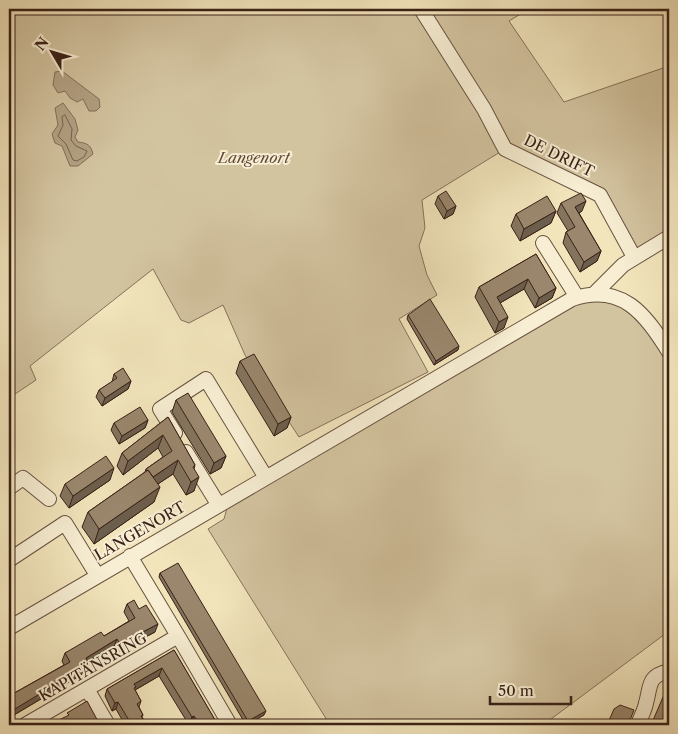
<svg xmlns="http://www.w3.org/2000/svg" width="678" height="734" font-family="'Libre Caslon Text',serif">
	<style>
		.green { fill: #d3c4a0; stroke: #86725c }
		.water { fill: #b3a284; stroke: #836e58 }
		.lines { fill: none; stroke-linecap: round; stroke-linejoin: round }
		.shore { stroke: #76624e; stroke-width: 1 }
		.minor-casing { stroke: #685240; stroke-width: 16 }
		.minor { stroke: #f7eed3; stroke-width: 14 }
		.wall { fill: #84745e; stroke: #3a2117 }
		.shaded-wall { fill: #6c5e4c; stroke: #3a2117 }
		.building { fill: #9a876d; stroke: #3a2117 }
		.labels { text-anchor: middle; stroke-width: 4; stroke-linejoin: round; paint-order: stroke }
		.street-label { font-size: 15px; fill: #3a2117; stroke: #f7eed3 }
		.park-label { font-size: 15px; font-style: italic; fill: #604a39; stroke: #f7eed3 }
	</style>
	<rect width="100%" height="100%" fill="#f2e5bc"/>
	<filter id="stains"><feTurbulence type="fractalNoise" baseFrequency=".004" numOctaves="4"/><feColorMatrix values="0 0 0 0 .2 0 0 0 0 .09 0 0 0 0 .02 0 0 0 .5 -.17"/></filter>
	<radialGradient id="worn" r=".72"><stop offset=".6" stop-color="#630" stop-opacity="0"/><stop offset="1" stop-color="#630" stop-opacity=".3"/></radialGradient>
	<!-- green -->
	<path class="green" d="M 9,9 L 529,9 L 509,21 L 564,102 L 669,66 L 669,240 L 634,262 L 598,200 L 505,149 L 422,200 L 425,228 L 419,246 L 427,275 L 437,295 L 399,319 L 428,372 L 299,437 L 245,355 L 223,305 L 189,323 L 181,320 L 153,269 L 30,366 L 36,380 L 9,398 Z
		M 596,300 L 612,302 L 628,311 L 645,326 L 669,365 L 669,631 L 543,725 L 330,725 L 208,529 L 224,519 L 227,508 L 574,304 Z"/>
	<!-- water -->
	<path class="water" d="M 62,71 L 99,99 L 100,107 L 96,111 L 89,111 L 83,99 L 77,102 L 70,98 L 65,91 L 58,93 L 53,85 L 55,72 Z
		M 63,103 L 75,119 L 78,130 L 75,137 L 78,142 C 87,143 91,145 93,154 L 78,166 L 70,166 L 62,146 L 55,143 L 52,134 L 58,125 L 55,108 Z"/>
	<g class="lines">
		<!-- shore -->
		<path class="shore" d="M 65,115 L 72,129 L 71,140 L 76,146 L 87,151 L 84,157 L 77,161 L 73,160 L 66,144 L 58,136 L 63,125 L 62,117 Z"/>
		<defs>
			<path id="minor" d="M 421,9 L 484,109 L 505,149 L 600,195 L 634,257
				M 543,243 L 577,297
				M 594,294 L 623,265 L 669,237
				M 175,433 L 160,409 L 206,379 L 265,476
				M 186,452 L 218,504
				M 9,488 L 23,478 L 49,499
				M 130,556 L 178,636
				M 9,560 L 65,523 L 97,575
				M 9,628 L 572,299 C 622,282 645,314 669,352
				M 87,689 L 108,725
				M 25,725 L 178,636 L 230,725
				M 638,725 C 640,718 645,710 646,703 C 651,686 647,676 669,671"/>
		</defs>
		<!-- minor casing -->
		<use href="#minor" class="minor-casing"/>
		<!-- minor -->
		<use href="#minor" class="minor"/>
	</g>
	<!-- wall -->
	<path class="wall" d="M 438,196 L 456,206 L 453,214 L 444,219 L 435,204 Z
		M 561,203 L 582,211 L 579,213 L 601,251 L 597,261 L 580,272 L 563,243 L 566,232 L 568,231 L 557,213 Z
		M 556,211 L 551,223 L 520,241 L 511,226 L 516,214 Z
		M 536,254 L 556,288 L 552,298 L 535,308 L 524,289 L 500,303 L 504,328 L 495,333 L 475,297 L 479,287 Z
		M 408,315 L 458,350 L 434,365 L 407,319 Z
		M 240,361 L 291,417 L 287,428 L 274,436 L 236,373 Z
		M 114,374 L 131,381 L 128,389 L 102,406 L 96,397 L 99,390 L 112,382 Z
		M 176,400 L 226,456 L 221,468 L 210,474 L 172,412 Z
		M 168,417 L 195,465 L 194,469 L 194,491 L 186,495 L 173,474 L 158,484 L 154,502 L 94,544 L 82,527 L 88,512 L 145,472 L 146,469 L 163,457 L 158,448 L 123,475 L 117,466 L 122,453 Z
		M 148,420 L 145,428 L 119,444 L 111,430 L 114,423 Z
		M 110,480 L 69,508 L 60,496 L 65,484 Z
		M 160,573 L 264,715 L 246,725 L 159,577 Z
		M 127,604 L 139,609 L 155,632 L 117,652 L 114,647 L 88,662 L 85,669 L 83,671 L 81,675 L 9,718 L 9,696 L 64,665 L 62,661 L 65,653 L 104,636 L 129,621 L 124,612 Z
		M 174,650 L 218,725 L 193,725 L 191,723 L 189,725 L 159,676 L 135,690 L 141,701 L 139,707 L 143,715 L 142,717 L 147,725 L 125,725 L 116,709 L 112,711 L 105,696 L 107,689 Z"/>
	<!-- shaded-wall -->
	<path class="shaded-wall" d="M 586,201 L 582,211 L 572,217 L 575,207 Z
		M 456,206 L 453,214 L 444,219 L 447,211 Z
		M 556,211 L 551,223 L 520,241 L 524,229 Z
		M 601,251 L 597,261 L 580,272 L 584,262 Z
		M 528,279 L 524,289 L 493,307 L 497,297 Z
		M 556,288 L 552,298 L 535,308 L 539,298 Z
		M 508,317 L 504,328 L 495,333 L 499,322 Z
		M 459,346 L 458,350 L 434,365 L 436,361 Z
		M 131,381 L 128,389 L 102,406 L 105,398 Z
		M 291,417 L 287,428 L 274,436 L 278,424 Z
		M 148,420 L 145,428 L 119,444 L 122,436 Z
		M 163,435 L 158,448 L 123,475 L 128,461 Z
		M 226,456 L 221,468 L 210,474 L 214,463 Z
		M 178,460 L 173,474 L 147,491 L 152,478 Z
		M 114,468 L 110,480 L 69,508 L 73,496 Z
		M 199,477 L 194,491 L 186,495 L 191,482 Z
		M 160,487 L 154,502 L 94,544 L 99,529 Z
		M 158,624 L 155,632 L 117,652 L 120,644 Z
		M 117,639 L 114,647 L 88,662 L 85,669 L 83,671 L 81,675 L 9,718 L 10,712 L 86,658 Z
		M 162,668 L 159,676 L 135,690 L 131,696 L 134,684 Z
		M 118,702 L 116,709 L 112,711 L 115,703 Z
		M 266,711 L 264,715 L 246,725 L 248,721 Z
		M 194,716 L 191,723 L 189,725 L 192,717 Z"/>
	<!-- building -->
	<path class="building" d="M 446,191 L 456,206 L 447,211 L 438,196 Z
		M 581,193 L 586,201 L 575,207 L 601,251 L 584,262 L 566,232 L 575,227 L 561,203 Z
		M 547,196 L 556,211 L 524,229 L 516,214 Z
		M 536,254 L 556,288 L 539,298 L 528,279 L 497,297 L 508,317 L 499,322 L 479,287 Z
		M 430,299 L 459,346 L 436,361 L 408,315 Z
		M 254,354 L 291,417 L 278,424 L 240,361 Z
		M 123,368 L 131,381 L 105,398 L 99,390 L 117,378 L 114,374 Z
		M 188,393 L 226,456 L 214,463 L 176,400 Z
		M 140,407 L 148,420 L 122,436 L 114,423 Z
		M 168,417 L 195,465 L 193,467 L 199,477 L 191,482 L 178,460 L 153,477 L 148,470 L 147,471 L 146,469 L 172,451 L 163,435 L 128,461 L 122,453 Z
		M 106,456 L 114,468 L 73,496 L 65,484 Z
		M 148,470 L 160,487 L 99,529 L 88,512 Z
		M 178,563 L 266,711 L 248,721 L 160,573 Z
		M 134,600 L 139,609 L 146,605 L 158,624 L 120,644 L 117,639 L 86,658 L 88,662 L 83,665 L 84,667 L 10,712 L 9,710 L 9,696 L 70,662 L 65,653 L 101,632 L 104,636 L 135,618 L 127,604 Z
		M 174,650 L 218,725 L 200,725 L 194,716 L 192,717 L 162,668 L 134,684 L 136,687 L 134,688 L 141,701 L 137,704 L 143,715 L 141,716 L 147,725 L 128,725 L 127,724 L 130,722 L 118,702 L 115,703 L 107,689 Z
		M 669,683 L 669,725 L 651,725 Z
		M 87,701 L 100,725 L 49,725 L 69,715 L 67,713 Z
		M 620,705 L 634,710 L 628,725 L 607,725 L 614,709 Z"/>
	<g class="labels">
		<!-- street labels -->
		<g class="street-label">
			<text transform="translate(559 156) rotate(26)" y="5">DE DRIFT</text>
			<text transform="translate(140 531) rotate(-30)" y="5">LANGENORT</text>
			<text transform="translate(93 667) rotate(-30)" y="5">KAPITÄNSRING</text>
		</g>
		<!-- park labels -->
		<g class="park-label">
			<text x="254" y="163">Langenort</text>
		</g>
	</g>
	<!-- margin -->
	<rect width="678" height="734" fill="none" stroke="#f2e5bc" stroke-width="30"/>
	<rect x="10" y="10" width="658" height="714" fill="none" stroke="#3a2117" stroke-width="2.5"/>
	<rect x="15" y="15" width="648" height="704" fill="none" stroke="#3a2117"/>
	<!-- north arrow -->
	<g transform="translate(52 52) rotate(308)" stroke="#f7eed3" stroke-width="4" paint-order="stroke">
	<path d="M0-4L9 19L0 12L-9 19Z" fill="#3a2117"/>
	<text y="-8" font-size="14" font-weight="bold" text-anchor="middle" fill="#3a2117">N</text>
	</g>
	<!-- scale -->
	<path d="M490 696v8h81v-8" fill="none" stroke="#3a2117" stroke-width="2.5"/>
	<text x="498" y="696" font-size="15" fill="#3a2117" stroke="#f7eed3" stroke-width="4" paint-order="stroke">50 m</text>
	<rect width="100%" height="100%" filter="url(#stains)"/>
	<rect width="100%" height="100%" fill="url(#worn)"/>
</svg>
